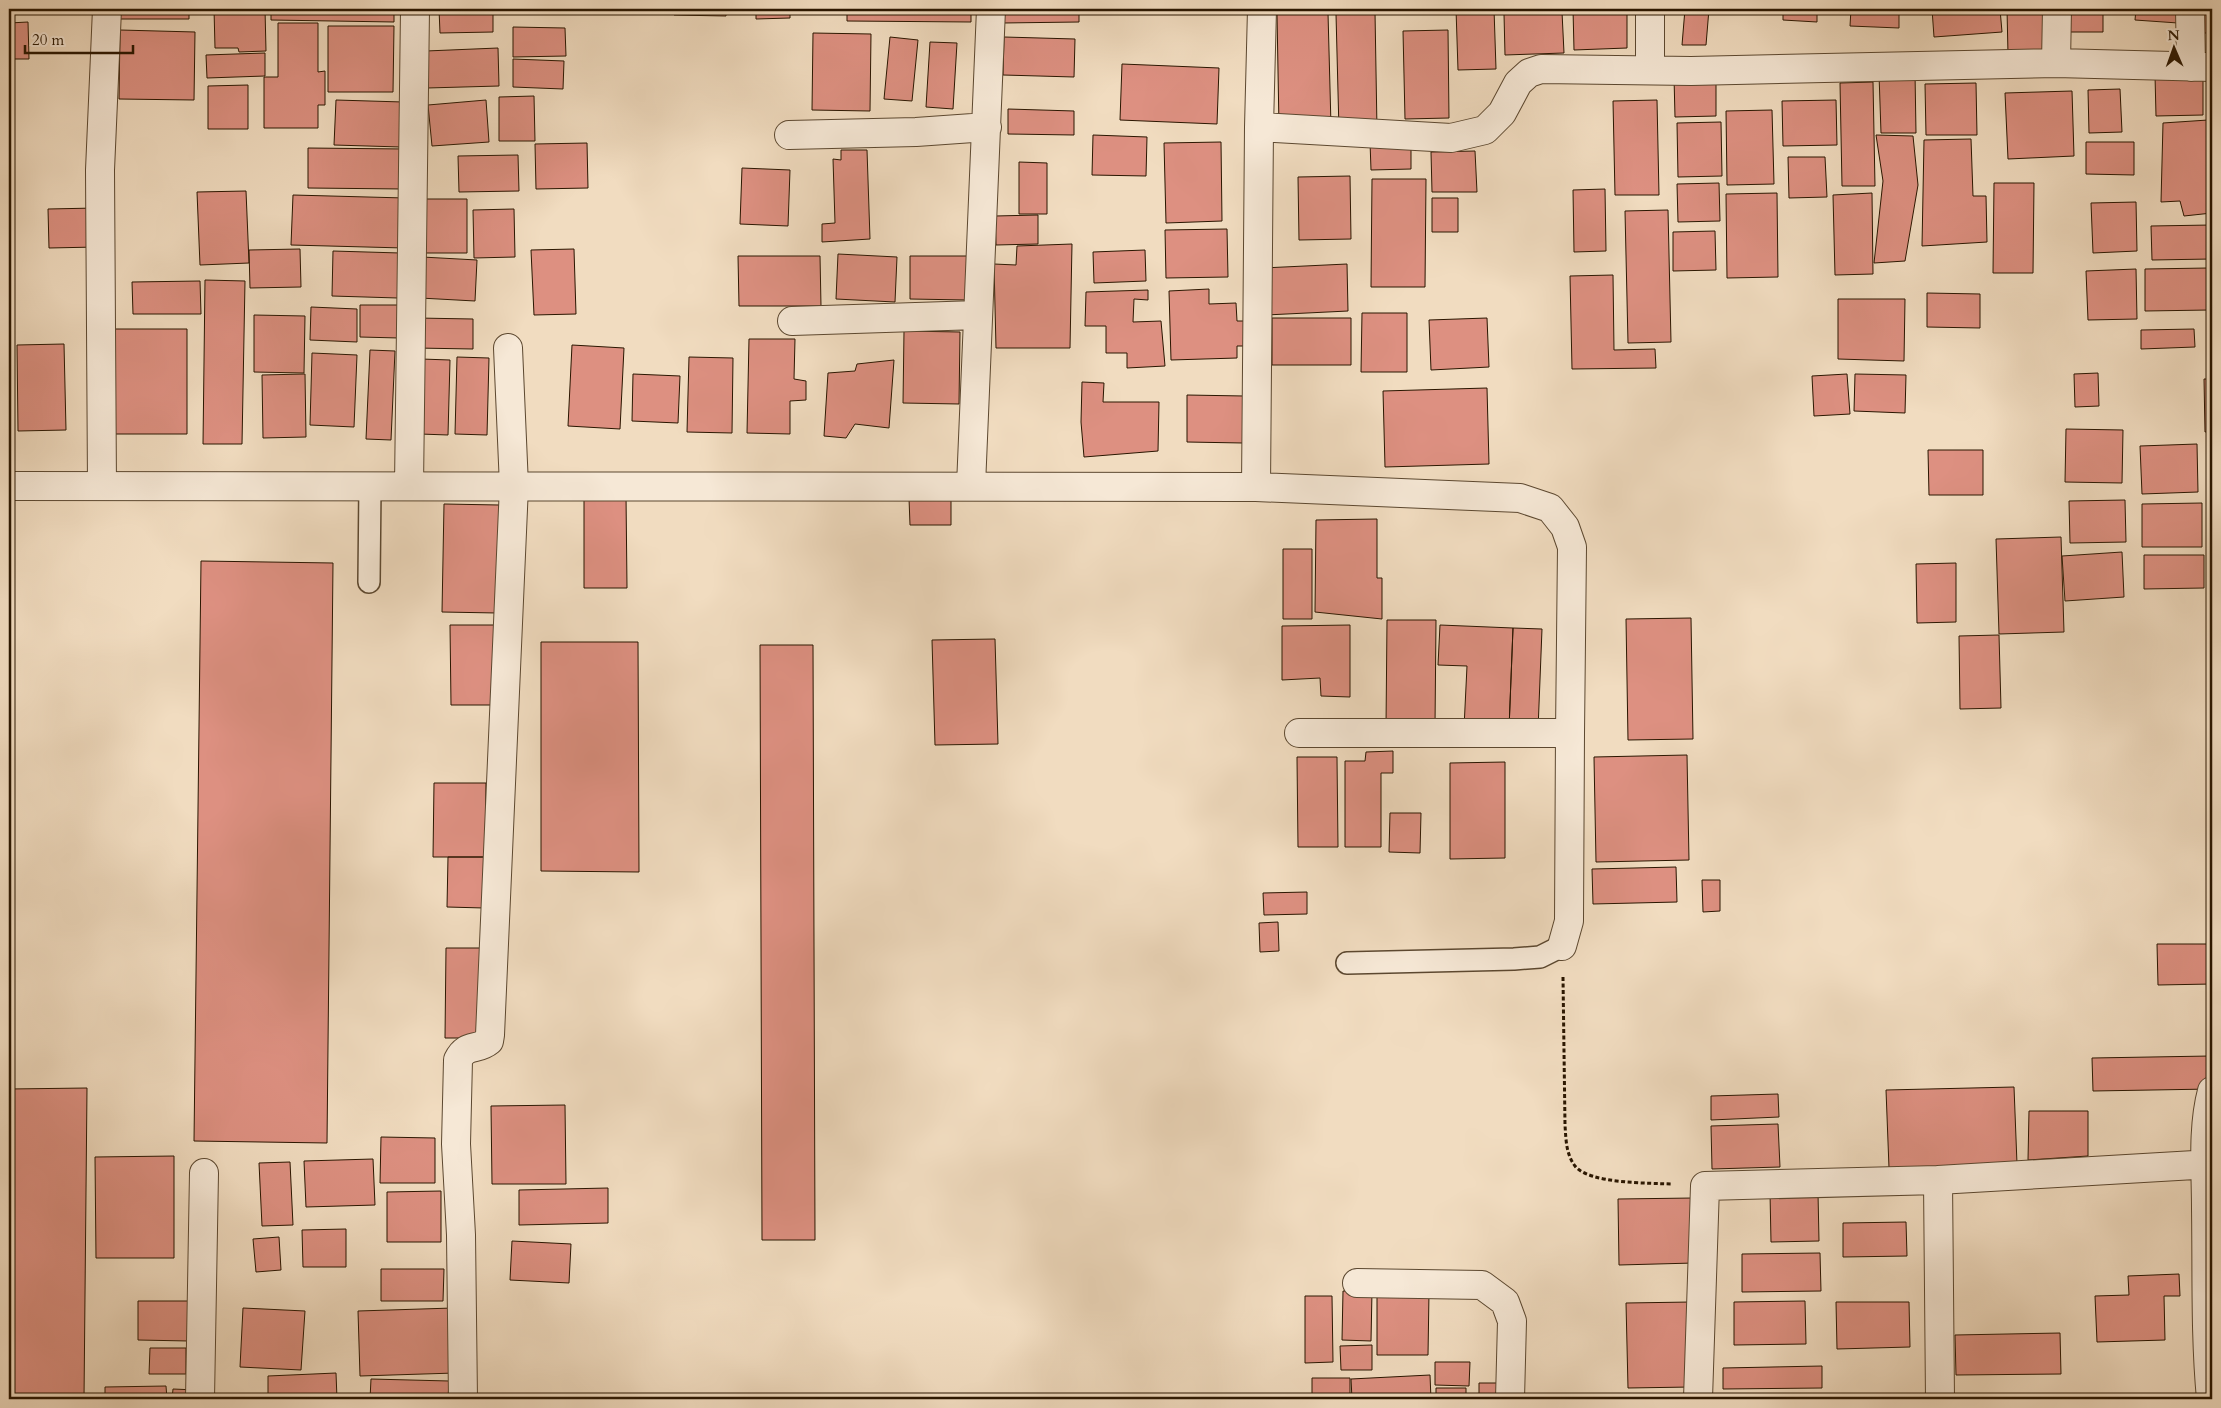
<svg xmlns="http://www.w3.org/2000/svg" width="2221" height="1408" font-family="Cardo,serif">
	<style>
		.building { fill: #dd9081; stroke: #2a1600 }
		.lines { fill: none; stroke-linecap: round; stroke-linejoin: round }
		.service-casing { stroke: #5c4830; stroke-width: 24 }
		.minor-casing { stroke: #5c4830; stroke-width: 30 }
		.path { stroke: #2a1600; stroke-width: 3; stroke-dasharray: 4 2.5; stroke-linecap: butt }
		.service { stroke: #f6e8d6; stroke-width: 21 }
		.minor { stroke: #f6e8d6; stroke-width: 28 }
	</style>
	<rect width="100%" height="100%" fill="#f1dcc0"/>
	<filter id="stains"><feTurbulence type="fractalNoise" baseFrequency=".004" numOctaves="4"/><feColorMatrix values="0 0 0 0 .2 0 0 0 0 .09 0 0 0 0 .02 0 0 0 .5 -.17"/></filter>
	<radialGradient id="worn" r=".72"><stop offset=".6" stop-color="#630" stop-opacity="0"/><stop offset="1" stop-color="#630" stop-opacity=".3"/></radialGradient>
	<!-- building -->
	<path class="building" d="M 9,9 L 28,9 L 28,12 L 9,13 Z
		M 117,9 L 189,9 L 189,19 L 117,19 Z
		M 214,9 L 265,9 L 266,51 L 239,52 L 238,48 L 215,48 Z
		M 271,9 L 394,9 L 394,22 L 271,20 Z
		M 439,9 L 493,9 L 493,32 L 440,33 Z
		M 674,9 L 726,9 L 726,16 L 674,15 Z
		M 756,9 L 790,9 L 790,18 L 756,19 Z
		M 847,9 L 971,9 L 971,22 L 847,21 Z
		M 1003,9 L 1079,9 L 1079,22 L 1003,23 Z
		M 1456,9 L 1494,9 L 1496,69 L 1458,70 Z
		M 1573,9 L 1627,9 L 1627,48 L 1574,50 Z
		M 1685,9 L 1709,9 L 1706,45 L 1682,45 Z
		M 1783,9 L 1817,9 L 1817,22 L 1783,20 Z
		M 1851,9 L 1899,9 L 1899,28 L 1850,26 Z
		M 1932,9 L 2000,9 L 2002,32 L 1934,37 Z
		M 2007,9 L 2048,9 L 2048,53 L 2008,54 Z
		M 2060,9 L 2103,9 L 2103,32 L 2061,32 Z
		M 2136,9 L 2179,9 L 2178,23 L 2135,20 Z
		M 2198,9 L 2212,9 L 2212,33 L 2198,33 Z
		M 1375,12 L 1377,130 L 1339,131 L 1336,14 Z
		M 1562,12 L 1564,53 L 1505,55 L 1504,14 Z
		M 1328,13 L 1331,126 L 1279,127 L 1277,14 Z
		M 28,22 L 29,59 L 9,59 L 9,23 Z
		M 278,23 L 318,23 L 318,72 L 325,71 L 325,105 L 318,105 L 318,128 L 264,128 L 264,77 L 278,77 Z
		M 328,26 L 394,26 L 393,92 L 328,92 Z
		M 513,27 L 565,28 L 566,56 L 513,57 Z
		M 120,30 L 195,32 L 194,100 L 119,99 Z
		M 1448,30 L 1449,118 L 1405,119 L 1403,31 Z
		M 813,33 L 871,34 L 870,111 L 812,110 Z
		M 890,37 L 918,40 L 912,101 L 884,99 Z
		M 1004,37 L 1075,39 L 1074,77 L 1003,75 Z
		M 930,42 L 957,43 L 953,109 L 926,107 Z
		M 498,48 L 499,86 L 427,88 L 426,51 Z
		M 265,53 L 265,76 L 207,78 L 206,55 Z
		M 513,59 L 564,61 L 563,89 L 513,87 Z
		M 1122,64 L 1219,68 L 1217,124 L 1120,120 Z
		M 1915,73 L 1916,133 L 1881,133 L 1879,74 Z
		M 2203,74 L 2203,115 L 2156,116 L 2155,75 Z
		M 1716,76 L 1716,116 L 1675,117 L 1674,77 Z
		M 1873,82 L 1875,186 L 1842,186 L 1840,83 Z
		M 1976,83 L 1977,135 L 1926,135 L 1925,84 Z
		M 248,85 L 248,129 L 208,129 L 208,86 Z
		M 2120,89 L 2122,132 L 2089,133 L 2088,90 Z
		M 2072,91 L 2074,156 L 2008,159 L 2005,93 Z
		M 534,96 L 535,141 L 499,141 L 499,97 Z
		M 336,100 L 403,102 L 401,147 L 334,145 Z
		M 486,100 L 489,142 L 432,146 L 428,105 Z
		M 1657,100 L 1659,195 L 1615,195 L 1613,101 Z
		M 1836,100 L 1837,145 L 1783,146 L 1782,101 Z
		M 1008,109 L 1074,111 L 1074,135 L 1008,134 Z
		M 1772,110 L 1774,184 L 1727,185 L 1726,111 Z
		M 2208,120 L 2212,213 L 2184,216 L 2180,201 L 2161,202 L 2163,123 Z
		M 1721,122 L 1722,176 L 1678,177 L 1677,123 Z
		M 1093,135 L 1147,137 L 1146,176 L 1092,175 Z
		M 1876,135 L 1913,136 L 1918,185 L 1905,261 L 1874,263 L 1883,181 Z
		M 1971,139 L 1973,196 L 1986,196 L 1987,242 L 1922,246 L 1924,140 Z
		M 1221,142 L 1222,221 L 1166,223 L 1164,143 Z
		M 1370,142 L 1411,142 L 1411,169 L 1371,170 Z
		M 2086,142 L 2134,142 L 2134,175 L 2086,174 Z
		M 587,143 L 588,188 L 536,189 L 535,144 Z
		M 308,148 L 405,149 L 404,189 L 308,188 Z
		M 841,150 L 867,150 L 870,239 L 822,242 L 822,224 L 835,223 L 833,159 L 841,160 Z
		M 1475,151 L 1477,192 L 1432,192 L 1431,152 Z
		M 518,155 L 519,191 L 459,192 L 458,156 Z
		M 1788,157 L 1825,157 L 1827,197 L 1789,198 Z
		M 1019,162 L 1047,163 L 1047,214 L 1019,214 Z
		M 742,168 L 790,170 L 788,226 L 740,224 Z
		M 1350,176 L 1351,239 L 1299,240 L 1298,177 Z
		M 1372,179 L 1426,179 L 1425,287 L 1371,287 Z
		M 1719,183 L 1720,221 L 1678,222 L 1677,184 Z
		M 1994,183 L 2034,183 L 2033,273 L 1993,273 Z
		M 1605,189 L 1606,251 L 1574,252 L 1573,190 Z
		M 246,191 L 249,263 L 200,265 L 197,192 Z
		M 1777,193 L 1778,277 L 1727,278 L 1726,194 Z
		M 1872,193 L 1873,274 L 1835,275 L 1833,195 Z
		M 293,195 L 405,198 L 404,248 L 291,245 Z
		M 1432,198 L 1458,198 L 1458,232 L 1432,232 Z
		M 416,199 L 467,199 L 467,253 L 416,253 Z
		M 2136,202 L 2137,251 L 2093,253 L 2091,203 Z
		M 96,208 L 97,247 L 49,248 L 48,209 Z
		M 514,209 L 515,257 L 474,258 L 473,210 Z
		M 1668,210 L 1671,342 L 1628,343 L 1625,211 Z
		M 1038,215 L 1038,244 L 996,245 L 995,216 Z
		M 2211,225 L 2211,259 L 2152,260 L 2151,226 Z
		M 1227,229 L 1228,277 L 1166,278 L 1165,230 Z
		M 1715,231 L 1716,270 L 1673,271 L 1673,232 Z
		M 1072,244 L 1070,348 L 996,348 L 994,264 L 1016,265 L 1017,246 Z
		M 300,249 L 301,287 L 250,288 L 249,250 Z
		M 574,249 L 576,314 L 534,315 L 531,250 Z
		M 1145,250 L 1146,281 L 1094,283 L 1093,252 Z
		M 333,251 L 400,253 L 398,298 L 332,296 Z
		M 838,254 L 897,257 L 895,302 L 836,299 Z
		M 738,256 L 820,256 L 821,306 L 739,306 Z
		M 910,256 L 968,256 L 967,300 L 910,299 Z
		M 422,257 L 477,260 L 475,301 L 420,298 Z
		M 1347,264 L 1348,311 L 1266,315 L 1263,268 Z
		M 2208,268 L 2209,310 L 2145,311 L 2145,269 Z
		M 2136,269 L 2137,319 L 2088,320 L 2086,271 Z
		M 1613,275 L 1614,350 L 1655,349 L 1656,368 L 1572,369 L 1570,276 Z
		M 205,280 L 245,281 L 242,444 L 203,444 Z
		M 200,281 L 201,314 L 133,314 L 132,282 Z
		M 1209,289 L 1209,304 L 1236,303 L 1237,321 L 1244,321 L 1246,346 L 1237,346 L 1237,358 L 1171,360 L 1169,291 Z
		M 1148,290 L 1148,300 L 1134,299 L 1133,322 L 1161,321 L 1165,366 L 1127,368 L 1127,353 L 1106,353 L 1106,326 L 1085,326 L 1086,292 Z
		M 1927,293 L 1980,294 L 1980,328 L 1927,327 Z
		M 1838,299 L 1905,299 L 1904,361 L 1838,359 Z
		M 360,305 L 399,305 L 399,338 L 360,337 Z
		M 311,307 L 357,309 L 357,342 L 310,340 Z
		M 1362,313 L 1407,313 L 1407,372 L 1361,372 Z
		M 254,315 L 305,316 L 304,373 L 254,372 Z
		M 417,318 L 473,319 L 473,349 L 416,348 Z
		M 1272,318 L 1351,318 L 1351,365 L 1272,365 Z
		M 1487,318 L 1489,367 L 1431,370 L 1429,320 Z
		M 113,329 L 187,329 L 187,434 L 112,434 Z
		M 2194,329 L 2195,347 L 2141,349 L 2141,330 Z
		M 904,331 L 960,332 L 959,404 L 903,403 Z
		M 749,339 L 795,339 L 794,379 L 806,381 L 806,400 L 790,401 L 790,434 L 747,433 Z
		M 64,344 L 66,430 L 18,431 L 17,345 Z
		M 572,345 L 624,348 L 620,429 L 568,426 Z
		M 370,350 L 395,351 L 391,440 L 366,439 Z
		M 312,353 L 357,355 L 354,427 L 310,425 Z
		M 457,357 L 489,358 L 487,435 L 455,434 Z
		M 689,357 L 733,358 L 732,433 L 687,432 Z
		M 421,359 L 450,360 L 448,435 L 420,434 Z
		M 894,360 L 889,428 L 855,424 L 846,438 L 824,436 L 828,373 L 855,371 L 857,364 Z
		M 2098,373 L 2099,406 L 2075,407 L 2074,374 Z
		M 305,374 L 306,437 L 263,438 L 262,375 Z
		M 633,374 L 680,376 L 678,423 L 632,421 Z
		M 1847,374 L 1850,414 L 1814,416 L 1812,376 Z
		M 1855,374 L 1906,375 L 1905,413 L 1854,411 Z
		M 2204,379 L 2212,379 L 2212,431 L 2205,432 Z
		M 1082,382 L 1104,383 L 1103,402 L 1159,402 L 1158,451 L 1084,457 L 1081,422 Z
		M 1487,388 L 1489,464 L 1385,467 L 1383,391 Z
		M 1187,395 L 1244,396 L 1243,443 L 1187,442 Z
		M 2066,429 L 2123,430 L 2122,483 L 2065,482 Z
		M 2197,444 L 2198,492 L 2142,494 L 2140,446 Z
		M 1928,450 L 1983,450 L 1983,495 L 1929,495 Z
		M 626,494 L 627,588 L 584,588 L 584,495 Z
		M 951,497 L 951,525 L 910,525 L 909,498 Z
		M 2125,500 L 2126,542 L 2070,543 L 2069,501 Z
		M 2202,503 L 2202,547 L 2142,547 L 2142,504 Z
		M 444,504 L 499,505 L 497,613 L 442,612 Z
		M 1377,519 L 1377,578 L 1382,578 L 1382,619 L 1315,612 L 1316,520 Z
		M 2061,537 L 2064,632 L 1999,634 L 1996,539 Z
		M 1283,549 L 1312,549 L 1312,619 L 1283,619 Z
		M 2122,552 L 2124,597 L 2065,601 L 2062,556 Z
		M 2144,555 L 2204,555 L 2204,588 L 2144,589 Z
		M 201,561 L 333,563 L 327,1143 L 194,1141 Z
		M 1956,563 L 1956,622 L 1917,623 L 1916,564 Z
		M 1691,618 L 1693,739 L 1628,740 L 1626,619 Z
		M 1387,620 L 1436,620 L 1435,726 L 1386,726 Z
		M 450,625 L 501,625 L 501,705 L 451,705 Z
		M 1350,625 L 1350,697 L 1321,696 L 1320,678 L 1282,680 L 1282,626 Z
		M 1440,625 L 1513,628 L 1509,729 L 1464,728 L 1467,666 L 1438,665 Z
		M 1513,628 L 1542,629 L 1538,730 L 1509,729 Z
		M 1999,635 L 2001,708 L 1960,709 L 1959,636 Z
		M 995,639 L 998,744 L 935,745 L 932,640 Z
		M 541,642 L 638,642 L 639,872 L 541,871 Z
		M 760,645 L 813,645 L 815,1240 L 762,1240 Z
		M 1393,751 L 1393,773 L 1381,773 L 1381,847 L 1345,847 L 1345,761 L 1365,761 L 1366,752 Z
		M 1687,755 L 1689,860 L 1596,862 L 1594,757 Z
		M 1297,757 L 1337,757 L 1338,847 L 1298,847 Z
		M 1505,762 L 1505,858 L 1450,859 L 1450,763 Z
		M 434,783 L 486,783 L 485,857 L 433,857 Z
		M 1390,813 L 1421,813 L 1420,853 L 1389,852 Z
		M 448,857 L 485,857 L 484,908 L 447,907 Z
		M 1676,867 L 1677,902 L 1593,904 L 1592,869 Z
		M 1702,880 L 1720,880 L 1720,911 L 1703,912 Z
		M 1307,892 L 1307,914 L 1264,915 L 1263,893 Z
		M 1278,922 L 1279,951 L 1260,952 L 1259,923 Z
		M 2157,944 L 2212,944 L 2212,984 L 2158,985 Z
		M 446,948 L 481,948 L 481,1038 L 445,1038 Z
		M 2210,1056 L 2211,1089 L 2093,1091 L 2092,1058 Z
		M 2014,1087 L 2017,1164 L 1889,1168 L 1886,1090 Z
		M 87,1088 L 84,1399 L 9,1399 L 9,1089 Z
		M 1778,1094 L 1779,1117 L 1711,1120 L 1711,1096 Z
		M 565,1105 L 566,1184 L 492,1184 L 491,1106 Z
		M 2029,1111 L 2088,1111 L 2088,1156 L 2028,1160 Z
		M 1778,1124 L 1780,1167 L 1712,1169 L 1711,1126 Z
		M 381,1137 L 435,1138 L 435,1183 L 380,1183 Z
		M 174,1156 L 174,1258 L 96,1258 L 95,1157 Z
		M 373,1159 L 375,1205 L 306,1207 L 304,1161 Z
		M 290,1162 L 293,1225 L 262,1226 L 259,1163 Z
		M 608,1188 L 608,1223 L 519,1225 L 519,1190 Z
		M 441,1191 L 441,1242 L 387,1242 L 387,1192 Z
		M 1770,1193 L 1818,1193 L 1819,1241 L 1771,1242 Z
		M 1693,1198 L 1694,1263 L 1619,1265 L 1618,1199 Z
		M 1906,1222 L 1907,1256 L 1843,1257 L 1843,1223 Z
		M 346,1229 L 346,1267 L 303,1267 L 302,1230 Z
		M 279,1237 L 281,1270 L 256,1272 L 253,1239 Z
		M 512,1241 L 571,1244 L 569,1283 L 510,1280 Z
		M 1820,1253 L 1821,1291 L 1742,1292 L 1742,1254 Z
		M 381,1269 L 444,1269 L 443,1301 L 381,1301 Z
		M 2179,1274 L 2180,1296 L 2164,1296 L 2165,1340 L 2097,1342 L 2095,1296 L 2129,1295 L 2128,1276 Z
		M 1343,1291 L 1372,1291 L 1371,1341 L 1342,1340 Z
		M 1377,1292 L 1429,1293 L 1428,1355 L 1377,1355 Z
		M 1305,1296 L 1332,1296 L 1333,1362 L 1305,1363 Z
		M 138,1301 L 190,1301 L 189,1341 L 138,1340 Z
		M 1805,1301 L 1806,1344 L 1734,1345 L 1734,1302 Z
		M 1691,1302 L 1691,1387 L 1628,1388 L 1626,1303 Z
		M 1836,1302 L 1909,1302 L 1910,1347 L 1837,1349 Z
		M 243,1308 L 305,1311 L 301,1370 L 240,1367 Z
		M 453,1308 L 455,1373 L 360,1376 L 358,1311 Z
		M 2060,1333 L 2061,1374 L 1956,1375 L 1955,1335 Z
		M 1372,1345 L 1372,1370 L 1341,1370 L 1340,1346 Z
		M 150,1348 L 186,1348 L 186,1374 L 149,1374 Z
		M 1435,1362 L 1470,1362 L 1469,1386 L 1435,1385 Z
		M 1822,1366 L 1822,1388 L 1723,1389 L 1723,1368 Z
		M 336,1373 L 337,1399 L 268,1399 L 268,1376 Z
		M 1430,1375 L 1431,1399 L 1352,1399 L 1351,1379 Z
		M 1312,1378 L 1350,1378 L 1350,1399 L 1312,1399 Z
		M 371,1379 L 449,1381 L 448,1399 L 370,1399 Z
		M 1479,1383 L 1505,1383 L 1505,1399 L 1479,1399 Z
		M 166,1386 L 167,1399 L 105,1399 L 105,1387 Z
		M 1436,1388 L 1466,1388 L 1466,1399 L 1436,1399 Z
		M 173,1389 L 196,1390 L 196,1399 L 172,1399 Z"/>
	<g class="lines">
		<defs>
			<path id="service" d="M 369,582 L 370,486
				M 1347,963 L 1514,959 L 1540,957 L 1562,946"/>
			<path id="minor" d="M 2190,9 L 2191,67
				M 2056,63 L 2057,9
				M 1650,70 L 1650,9
				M 1259,127 L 1262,9
				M 789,135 L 916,132 L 987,127
				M 792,321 L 978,315
				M 9,486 L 1256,487
				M 102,486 L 100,170 L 107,9
				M 409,486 L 415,9
				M 971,486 L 991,9
				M 1299,733 L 1570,733 L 1572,547 L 1565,527 L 1550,508 L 1520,498 L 1256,487 L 1259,127 L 1451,138 L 1485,130 L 1502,113 L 1518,83 L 1529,73 L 1541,69 L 1691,71 L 2056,63 L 2212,67
				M 1562,946 L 1569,921 L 1570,733
				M 1357,1283 L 1482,1285 L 1505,1302 L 1512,1321 L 1510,1399
				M 200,1399 L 204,1173
				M 463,1399 L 461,1235 L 456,1144 L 458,1060 C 466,1043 477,1051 489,1041 L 490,1035 L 514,486 L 508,348
				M 1698,1399 L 1705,1186 L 1938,1180
				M 1940,1399 L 1938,1180 L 2212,1164
				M 2211,1399 C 2205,1336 2207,1272 2206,1209 C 2206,1171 2202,1128 2212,1091"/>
		</defs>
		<!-- service casing -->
		<use href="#service" class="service-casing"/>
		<!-- minor casing -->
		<use href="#minor" class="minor-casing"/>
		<!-- path -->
		<path class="path" d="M 1563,977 L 1565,1125 C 1566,1140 1566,1154 1575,1166 C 1589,1184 1650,1183 1672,1184"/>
		<!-- service -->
		<use href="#service" class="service"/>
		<!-- minor -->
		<use href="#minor" class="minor"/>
	</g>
	<!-- margin -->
	<rect width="2221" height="1408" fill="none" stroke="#f1dcc0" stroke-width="30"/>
	<rect x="10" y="10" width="2201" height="1388" fill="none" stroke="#2a1600" stroke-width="2.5"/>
	<rect x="15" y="15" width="2191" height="1378" fill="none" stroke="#2a1600"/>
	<!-- north arrow -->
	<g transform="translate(2174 48) rotate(358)" stroke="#f6e8d6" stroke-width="4" paint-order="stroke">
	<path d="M0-4L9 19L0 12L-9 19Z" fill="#2a1600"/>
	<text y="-8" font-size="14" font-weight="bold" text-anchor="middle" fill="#2a1600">N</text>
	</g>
	<!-- scale -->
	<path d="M25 45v8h108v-8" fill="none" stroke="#2a1600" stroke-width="2.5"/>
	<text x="32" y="45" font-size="15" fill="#2a1600" stroke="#f6e8d6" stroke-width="4" paint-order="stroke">20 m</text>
	<rect width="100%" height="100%" filter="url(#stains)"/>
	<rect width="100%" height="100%" fill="url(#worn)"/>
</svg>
